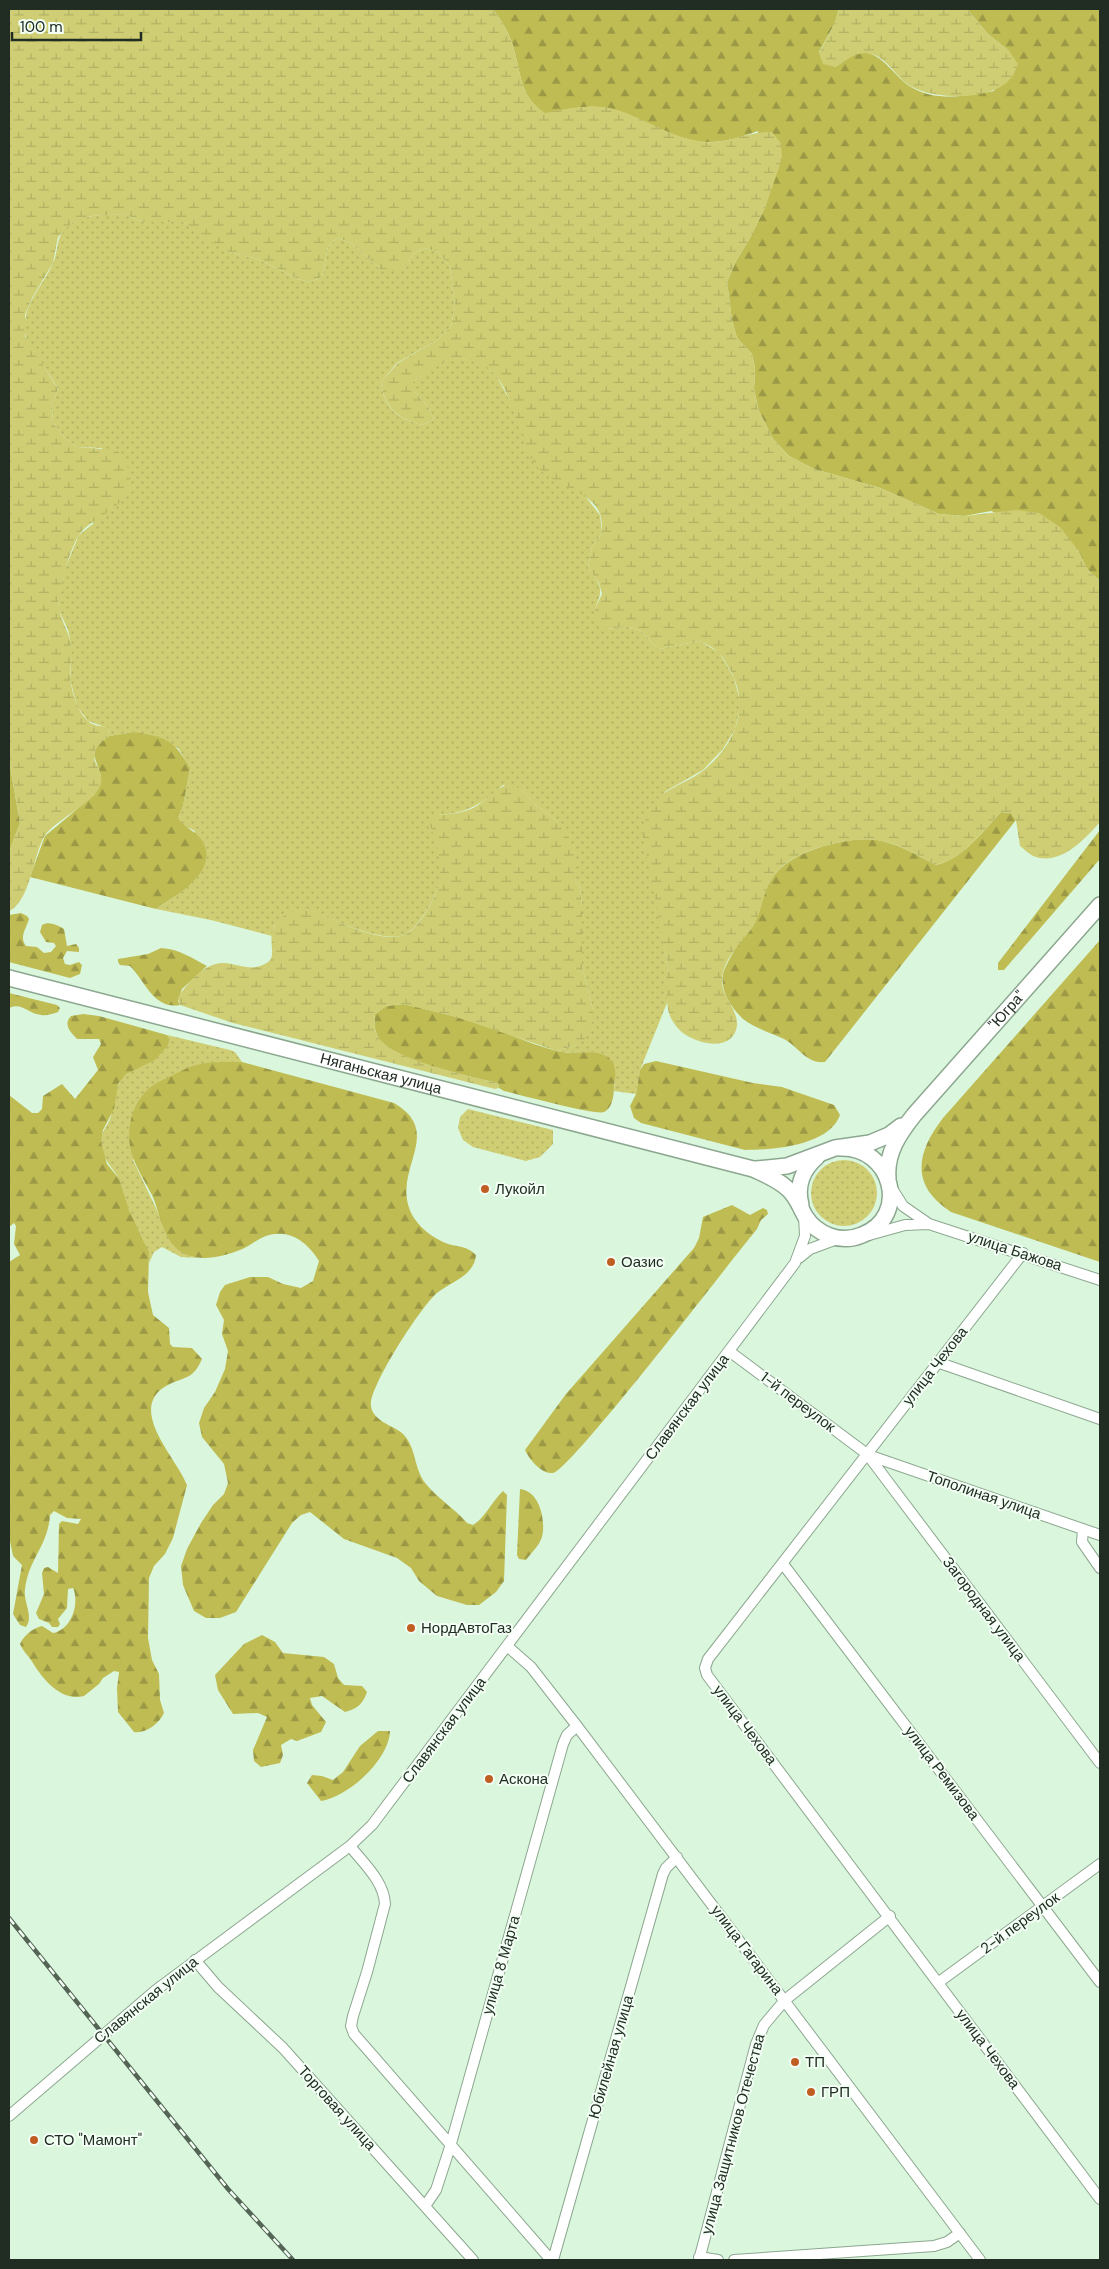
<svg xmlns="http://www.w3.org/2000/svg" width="1109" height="2269" font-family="'DM Sans',sans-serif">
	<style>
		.green { fill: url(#green-dots) }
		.forest { fill: url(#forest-firs) }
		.wetland { fill: url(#wetland-marsh) }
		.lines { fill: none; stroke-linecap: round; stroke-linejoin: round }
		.minor-casing { stroke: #8ca78f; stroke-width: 12 }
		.highway-casing { stroke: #8ca78f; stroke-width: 18 }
		.minor { stroke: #fff; stroke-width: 10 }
		.highway { stroke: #fff; stroke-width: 15 }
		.rail-casing { stroke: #546455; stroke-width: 4.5 }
		.rail { stroke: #f3fff4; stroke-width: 2.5; stroke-dasharray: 8; stroke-linecap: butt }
		.poi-dot { fill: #c05e22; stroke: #f3fff4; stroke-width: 2 }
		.labels { text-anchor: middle; stroke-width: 4; stroke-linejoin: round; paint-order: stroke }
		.street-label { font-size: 15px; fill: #212c22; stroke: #f3fff4 }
		.poi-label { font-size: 15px; fill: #212c22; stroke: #f3fff4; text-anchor: start }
	</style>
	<defs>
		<pattern id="green-dots" width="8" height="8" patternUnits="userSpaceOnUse" patternTransform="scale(1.25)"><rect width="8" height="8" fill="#cfce74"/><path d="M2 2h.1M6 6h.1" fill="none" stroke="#b1b164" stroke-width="1.8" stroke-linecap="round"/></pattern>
		<pattern id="forest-firs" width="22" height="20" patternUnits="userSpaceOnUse" patternTransform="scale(1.25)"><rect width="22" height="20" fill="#bfbc54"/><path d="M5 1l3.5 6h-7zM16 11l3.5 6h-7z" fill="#9b9945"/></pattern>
		<pattern id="wetland-marsh" width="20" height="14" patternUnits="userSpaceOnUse" patternTransform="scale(1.25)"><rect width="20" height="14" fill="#cfce74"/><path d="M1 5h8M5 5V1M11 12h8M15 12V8" fill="none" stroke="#b1b164"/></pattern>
	</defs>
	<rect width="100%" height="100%" fill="#daf7dd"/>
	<!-- green -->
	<path class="green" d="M 124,214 L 144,222 L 183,222 L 229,252 L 258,259 L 298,279 L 310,282 L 322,277 L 328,247 L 337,238 L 350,242 L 380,269 L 406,265 L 413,254 L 424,248 L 438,252 L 450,267 L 455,306 L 451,326 L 437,340 L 397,363 L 381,382 C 384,409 398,418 422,425 L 434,419 L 428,407 L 415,392 L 415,381 L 434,364 L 454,358 L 481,361 L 496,375 L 509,399 L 600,515 L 602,533 L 592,547 L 588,567 C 601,585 604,588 595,609 L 608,629 C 620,627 634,624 644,634 C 650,639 652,645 659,649 L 699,641 L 719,652 L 734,678 L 741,705 L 735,729 L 723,749 L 703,770 L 666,791 L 651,808 L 649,864 L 662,927 L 669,980 L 667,1003 L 640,1070 L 636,1094 L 614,1091 C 619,1038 591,1058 557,1051 L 576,1045 L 593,1010 L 582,966 L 582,905 L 580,888 L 575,879 L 575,853 L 558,822 L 536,805 L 523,791 L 503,785 C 481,805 467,813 438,815 C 436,822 433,831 435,838 C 437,849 443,859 442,871 C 440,886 434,898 427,910 C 421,919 414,930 404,935 C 383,944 327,917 306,909 L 274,926 L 272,936 L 211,920 L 156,909 L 174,897 L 195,831 L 181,824 L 178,818 L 183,806 L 190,768 L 178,748 L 134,732 L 109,736 L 108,728 L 88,721 L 77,706 L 70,679 L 72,648 L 68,630 L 59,610 L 59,594 L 64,571 L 79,535 L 93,524 L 102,448 L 77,447 L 64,437 L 53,423 L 52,405 L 58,389 C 52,376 26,344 25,333 C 22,304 42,288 53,263 C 60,248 54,235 72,223 C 86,214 107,215 124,214 Z
		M 167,1035 L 230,1050 L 235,1052 L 242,1062 L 191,1067 L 178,1074 L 133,1160 L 174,1246 L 190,1256 L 200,1258 L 181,1257 L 162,1247 L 154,1252 L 149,1263 C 149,1244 136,1228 129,1210 C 125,1201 124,1190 120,1181 C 114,1167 100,1159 101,1140 C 102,1130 109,1124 111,1116 C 114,1106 114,1095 118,1085 C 126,1063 160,1068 170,1039 Z
		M 468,1109 L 553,1130 L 553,1144 L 540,1157 L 526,1161 L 473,1147 L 463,1140 L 458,1128 L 460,1117 Z
		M811 1193a33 33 0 1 1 66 0a33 33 0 1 1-66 0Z"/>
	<!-- forest -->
	<path class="forest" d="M 493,9 L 839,9 L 835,23 L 819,52 L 835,67 C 842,63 851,55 858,53 C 880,48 895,78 911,87 C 936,102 967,96 994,91 L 1009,51 L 988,34 L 967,9 L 1100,9 L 1100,581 L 1087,569 L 1078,550 L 991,511 L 964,516 L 939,514 L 880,488 L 814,469 L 789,456 L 773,439 L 759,411 L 754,389 L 755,368 L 752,354 L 737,338 L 732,320 L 727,282 L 736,261 L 750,238 L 766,205 L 758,131 C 742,137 723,143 705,142 C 673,140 645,119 614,110 C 593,103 567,109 545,114 C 518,94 522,74 513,46 C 509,32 501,20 493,9 Z
		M 134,732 C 166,738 173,738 190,768 L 183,806 L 178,818 C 184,828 197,831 203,842 C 219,872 176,895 156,909 L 30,877 L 45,836 L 94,795 L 101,776 L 94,755 L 97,745 L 109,736 Z
		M 9,760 L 20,823 L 9,852 Z
		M 1001,812 L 1011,813 L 1016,820 L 825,1062 C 806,1064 799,1047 784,1039 C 772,1033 754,1028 743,1019 C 729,1006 716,984 726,966 C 730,958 734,950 739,943 C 744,936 752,929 755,922 C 762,905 764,887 776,873 C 795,850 849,836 877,840 C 899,844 917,855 936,865 C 963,859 982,832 1001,812 Z
		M 1100,830 L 1100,859 L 1004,970 L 998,970 L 998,963 Z
		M 21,913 L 27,916 L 29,919 C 26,929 19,937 26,946 L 37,947 L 44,953 L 51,952 L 56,946 L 54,943 L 46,942 L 40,932 L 42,925 C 49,921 57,925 64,929 L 67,946 L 76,944 L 79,948 L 79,952 L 67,951 L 63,958 L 65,964 L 70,965 L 79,962 L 82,965 L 80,974 L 70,978 L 9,962 L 9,915 Z
		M 1100,940 L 1100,1262 L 951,1212 C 910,1185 916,1153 943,1118 Z
		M 161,948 C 179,949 192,958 207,966 L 182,989 L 178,1001 L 180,1005 C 154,1010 145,981 130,966 L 120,965 L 118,962 L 118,959 L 148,954 Z
		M 9,993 L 57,1005 L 60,1008 L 58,1012 C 52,1014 46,1016 41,1015 C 28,1014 22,1002 9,1008 Z
		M 403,1004 C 434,1011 465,1018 495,1029 C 517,1037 540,1048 563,1052 C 578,1055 594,1048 608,1057 C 617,1064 616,1075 614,1085 C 614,1094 613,1108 604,1112 C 597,1116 518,1094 504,1091 L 499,1088 L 498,1083 C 472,1077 390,1060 378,1037 C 374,1029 374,1022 375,1014 L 386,1006 Z
		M 83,1014 L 99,1016 L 167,1035 L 170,1039 L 167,1047 L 155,1060 L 126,1074 L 118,1084 L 114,1109 L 103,1130 L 101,1142 L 107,1164 L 120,1180 L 129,1210 L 149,1252 L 148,1292 L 153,1315 L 169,1328 L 170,1344 L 173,1347 L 192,1348 L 202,1359 C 193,1379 187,1376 170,1384 C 123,1406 177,1458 187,1485 L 173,1538 L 165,1554 L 154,1566 L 149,1578 L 148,1638 L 152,1660 L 159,1674 L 160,1700 L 164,1713 C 159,1724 145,1734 134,1732 L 118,1712 L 117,1688 L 119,1672 L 114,1671 L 103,1678 L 99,1684 L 84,1696 C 60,1702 42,1678 31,1660 C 27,1654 23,1651 20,1644 C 24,1635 33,1628 42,1626 L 53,1633 C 71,1630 80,1604 73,1588 L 68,1589 L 67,1608 L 58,1619 L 60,1624 L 58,1627 L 52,1627 L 49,1623 L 39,1619 L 36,1613 L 44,1594 L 42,1573 L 44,1568 L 48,1567 L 58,1573 L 59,1524 L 62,1521 L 78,1524 L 81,1519 L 67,1518 L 54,1511 L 50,1515 C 48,1546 29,1558 25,1589 C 23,1602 34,1616 26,1627 L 20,1625 L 13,1614 L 22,1565 L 13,1556 L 9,1536 L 9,1262 L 20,1255 L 14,1244 L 16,1226 L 14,1223 L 9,1227 L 9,1095 L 32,1113 L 38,1113 L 42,1109 L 43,1096 L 62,1084 L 75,1099 L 98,1070 L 93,1057 L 101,1044 L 99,1039 L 77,1039 C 70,1032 63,1024 71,1016 Z
		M 656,1061 L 753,1083 L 782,1087 L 834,1105 L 840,1115 C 829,1146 772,1150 745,1150 L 641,1123 L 634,1118 L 630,1106 L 636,1094 L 640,1070 L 644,1064 Z
		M 242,1062 L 394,1103 C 448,1135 386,1172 414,1218 C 422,1230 435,1239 448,1244 C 459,1247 467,1246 476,1255 C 474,1276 452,1281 437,1293 C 422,1305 368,1388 371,1406 C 373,1421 392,1425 402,1433 C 417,1447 413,1468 426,1484 C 436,1497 455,1509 467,1523 L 473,1525 C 486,1517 492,1501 503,1491 L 507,1495 L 504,1581 L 496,1592 L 479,1605 L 467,1605 L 437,1596 L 419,1581 L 411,1568 L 397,1558 L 344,1539 L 310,1512 L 301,1515 L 292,1523 L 236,1612 L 220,1618 L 206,1618 L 194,1611 L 183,1585 L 181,1566 L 187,1549 L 201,1523 L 213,1505 L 224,1494 L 228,1483 L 224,1464 L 202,1437 L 199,1423 L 204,1408 L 215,1392 L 225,1369 L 228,1351 L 222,1334 L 224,1320 L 216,1305 L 220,1292 L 225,1285 L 250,1277 L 268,1277 L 283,1284 L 301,1288 L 313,1281 L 319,1261 C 308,1243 290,1228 266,1236 C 257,1239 249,1247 240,1250 C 220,1258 192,1264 175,1247 C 163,1235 159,1211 152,1195 C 140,1172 125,1152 130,1125 C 133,1104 146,1086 165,1079 C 174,1075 183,1069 193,1066 C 207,1061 226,1062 242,1062 Z
		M 732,1205 L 750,1215 L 763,1208 L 767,1210 L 768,1214 L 761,1220 L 757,1229 C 732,1259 570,1471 553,1473 C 541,1474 529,1459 525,1450 L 566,1394 L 694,1248 L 699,1238 L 703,1217 Z
		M 520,1489 C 540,1491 546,1521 542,1537 C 539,1546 531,1553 526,1560 L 519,1559 L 517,1555 Z
		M 262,1635 L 275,1642 L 283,1653 L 324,1657 L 334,1664 L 338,1678 L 344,1685 L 362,1686 L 367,1692 C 363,1704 357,1709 345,1712 L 322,1696 L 310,1698 L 312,1705 L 326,1722 L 321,1732 L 297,1741 L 291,1739 L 281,1745 L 283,1755 L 280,1763 L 261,1767 L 254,1761 L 253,1750 L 267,1717 L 258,1713 L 233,1714 L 218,1690 L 215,1675 L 244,1644 Z
		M 378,1731 L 390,1731 C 389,1760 348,1797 321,1801 L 307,1783 L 312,1775 L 322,1776 L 333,1780 L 343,1772 L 360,1746 Z"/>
	<!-- wetland -->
	<path class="wetland" d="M 9,9 L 493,9 C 501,20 509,32 513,46 C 522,74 518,94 545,113 C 567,109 592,103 614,109 C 645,118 671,138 704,142 C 727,144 749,131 772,132 L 781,143 L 782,159 L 766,205 L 750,238 L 736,261 L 727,282 L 732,320 L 737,338 L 752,354 L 755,368 L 754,389 L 759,411 L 773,439 L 789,456 L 814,469 L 880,488 L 939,514 L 964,516 L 1016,510 L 1039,513 L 1060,527 L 1078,550 L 1087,569 L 1100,581 L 1100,822 C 1085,839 1060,867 1033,856 C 1029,854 1024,849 1020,846 L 1016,820 L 1011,813 L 1001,812 C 982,831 964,859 936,865 C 917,855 898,843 876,840 C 847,837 795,849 776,873 C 763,888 763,909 754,925 C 743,942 722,959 722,981 C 721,997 742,1013 736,1030 C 729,1051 700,1044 686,1035 C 680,1032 673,1023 670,1016 C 664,1001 669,981 667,964 C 662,928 654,893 647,857 C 646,848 641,835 643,827 C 644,822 647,816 649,811 C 660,788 687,784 704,770 C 735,744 751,707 730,670 C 726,664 723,656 718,652 C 713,647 705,644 699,641 L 659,649 C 652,645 650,639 644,634 C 634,624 620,627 608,629 L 596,620 L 595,609 L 602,594 L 599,583 L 588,567 L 592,547 L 602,533 C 602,528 602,520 600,514 C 590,488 551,487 535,464 C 513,434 514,366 469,360 C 444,356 434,365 415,381 L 415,392 L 428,407 L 434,419 L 422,425 C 398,418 384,408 381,382 L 398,363 L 437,340 L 451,326 L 455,306 L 450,267 L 438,252 L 424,248 L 413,254 L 406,265 L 396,271 L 380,269 L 350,242 L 337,238 L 328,247 L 322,277 L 310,282 L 298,279 L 258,259 L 229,252 L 211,242 L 183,222 L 144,222 L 124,214 L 91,216 L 72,223 L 58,237 L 53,263 L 32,298 L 25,315 L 25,336 L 58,389 L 52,405 L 53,423 L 64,437 L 77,447 L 117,450 C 125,460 134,476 129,489 C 118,513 92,517 79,535 C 70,549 57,591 59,608 C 61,621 70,634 72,648 C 73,658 69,668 70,678 C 72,692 77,711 87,720 C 92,726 101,726 108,727 L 109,736 C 77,760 108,766 100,786 C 92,805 54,820 44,837 C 33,856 30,902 9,911 L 9,852 L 20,823 L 9,760 Z
		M 839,9 L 967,9 L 988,34 L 1009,51 L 1018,64 C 1016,69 1014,75 1011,78 C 993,101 936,100 912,87 C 898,80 889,60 874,55 C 859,49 848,59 835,67 L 823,64 L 819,53 L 835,23 Z
		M 511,784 L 523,791 L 536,805 L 558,822 L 567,834 L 575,853 L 575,879 L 580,888 L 582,905 L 582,966 L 593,1010 L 593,1021 L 584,1040 L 576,1045 L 557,1051 L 453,1016 L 403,1004 L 386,1006 L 375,1014 C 374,1022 374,1030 378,1037 C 391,1060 472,1077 498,1083 L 499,1088 L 495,1089 L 233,1023 L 180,1005 L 178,998 C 187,983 205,962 224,963 C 240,964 253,973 268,962 C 280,953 259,931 287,914 C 292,911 300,909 306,909 C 314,910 323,916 331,919 C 348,926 386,943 404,935 C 415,930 423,917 429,907 C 448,874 440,857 430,824 L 437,815 C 450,814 462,813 473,808 C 487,801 496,786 511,784 Z"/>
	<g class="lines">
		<defs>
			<path id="minor" d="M 891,1187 L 903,1206 L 929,1224 L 1100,1280
				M 869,1235 L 905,1225 L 928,1224
				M 1023,1253 L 708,1659 L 705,1668 L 707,1675 L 1100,2199
				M 799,1258 L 810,1249 L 837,1239
				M 729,1351 L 867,1454 L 1100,1763
				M 937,1362 L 1100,1419
				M 868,1455 L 1100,1535
				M 1083,1529 L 1082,1542 L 1100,1568
				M 783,1564 L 1100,1982
				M 507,1646 L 531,1667 L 577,1726 L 980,2260
				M 350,1846 C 363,1863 384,1881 385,1904 L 367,1972 L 353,2016 L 351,2026 L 354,2034 L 551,2260
				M 195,1960 L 218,1987 L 283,2048 L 473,2260
				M 939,1982 L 1100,1864
				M 9,2116 L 156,1990 L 350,1846 L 372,1825 L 795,1263 L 805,1236 L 804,1215
				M 425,2206 L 436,2190 L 450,2147 L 563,1744 L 567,1735 L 577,1726
				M 699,2257 L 718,2260
				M 553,2260 L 663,1874 L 666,1868 L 677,1857
				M 699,2260 L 756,2044 L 764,2025 L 785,2000 L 890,1916
				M 734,2260 L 934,2246 L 947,2242 L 960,2233"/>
			<g id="highway">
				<path id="s1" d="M 9,978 L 753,1169 C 766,1175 779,1180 789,1190 C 797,1198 800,1207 805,1216 C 817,1235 841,1244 862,1235 C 911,1216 892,1146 840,1148"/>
				<path d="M 756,1169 L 787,1166 L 835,1148 L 870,1143 L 889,1135 L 901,1126"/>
				<path id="s2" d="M 888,1178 C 886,1153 899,1134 914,1115 L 1100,905"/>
				<path d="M 801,1205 C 796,1186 803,1169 817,1157"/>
			</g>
		</defs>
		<!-- minor casing -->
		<use href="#minor" class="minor-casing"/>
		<!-- highway casing -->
		<use href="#highway" class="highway-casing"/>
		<!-- minor -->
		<use href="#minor" class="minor"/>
		<!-- highway -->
		<use href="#highway" class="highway"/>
		<defs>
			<path id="rail" d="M 9,1918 L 228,2189 L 293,2260"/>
		</defs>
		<!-- rail casing -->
		<use href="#rail" class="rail-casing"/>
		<!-- rail -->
		<use href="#rail" class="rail"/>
	</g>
	<!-- markers -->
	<g class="poi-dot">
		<circle cx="485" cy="1189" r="5"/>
		<circle cx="611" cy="1262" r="5"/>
		<circle cx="411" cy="1628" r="5"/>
		<circle cx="489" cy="1779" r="5"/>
		<circle cx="795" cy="2062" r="5"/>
		<circle cx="811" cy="2092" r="5"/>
		<circle cx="34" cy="2140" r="5"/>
	</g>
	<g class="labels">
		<!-- street labels -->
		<g class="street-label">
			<text dy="5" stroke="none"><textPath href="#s2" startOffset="210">"Югра"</textPath></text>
			<text dy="5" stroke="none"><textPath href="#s1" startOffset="384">Няганьская улица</textPath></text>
			<text transform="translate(1015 1251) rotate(18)" y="5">улица Бажова</text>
			<text transform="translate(935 1366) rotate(-52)" y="5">улица Чехова</text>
			<text transform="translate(798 1402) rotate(37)" y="5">1-й переулок</text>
			<text transform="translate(687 1407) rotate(-53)" y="5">Славянская улица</text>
			<text transform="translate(984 1495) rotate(19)" y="5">Тополиная улица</text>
			<text transform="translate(984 1609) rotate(53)" y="5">Загородная улица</text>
			<text transform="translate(745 1725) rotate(53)" y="5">улица Чехова</text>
			<text transform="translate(444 1730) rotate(-53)" y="5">Славянская улица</text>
			<text transform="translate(942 1773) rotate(53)" y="5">улица Ремизова</text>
			<text transform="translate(1020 1923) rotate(-36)" y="5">2-й переулок</text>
			<text transform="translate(747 1950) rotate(53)" y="5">улица Гагарина</text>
			<text transform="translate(501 1965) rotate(-74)" y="5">улица 8 Марта</text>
			<text transform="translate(146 2000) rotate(-39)" y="5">Славянская улица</text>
			<text transform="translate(988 2049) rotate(53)" y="5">улица Чехова</text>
			<text transform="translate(611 2057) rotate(-74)" y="5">Юбилейная улица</text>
			<text transform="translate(337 2108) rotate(48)" y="5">Торговая улица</text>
			<text transform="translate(733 2134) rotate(-75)" y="5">улица Защитников Отечества</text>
		</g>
		<!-- poi labels -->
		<g class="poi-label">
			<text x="495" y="1194">Лукойл</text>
			<text x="621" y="1267">Оазис</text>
			<text x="421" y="1633">НордАвтоГаз</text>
			<text x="499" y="1784">Аскона</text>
			<text x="805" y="2067">ТП</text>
			<text x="821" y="2097">ГРП</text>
			<text x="44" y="2145">СТО "Мамонт"</text>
		</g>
	</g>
	<!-- border -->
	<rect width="1109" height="2269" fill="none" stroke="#212c22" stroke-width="20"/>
	<!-- scale -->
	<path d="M12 32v8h129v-8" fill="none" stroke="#212c22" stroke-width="2.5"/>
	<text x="20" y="32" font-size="15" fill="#212c22" stroke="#f3fff4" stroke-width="4" paint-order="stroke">100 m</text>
</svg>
